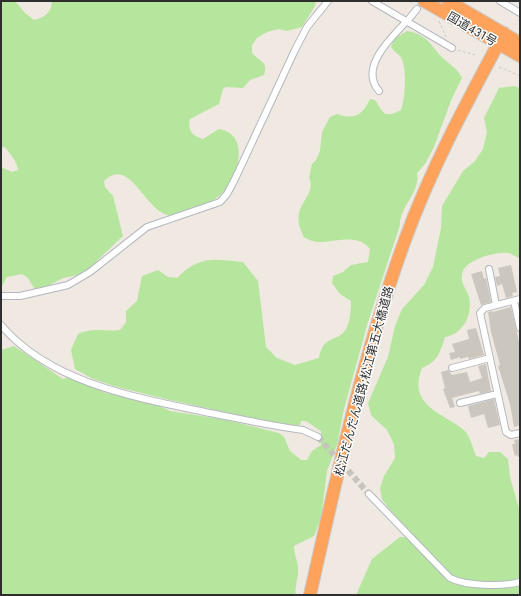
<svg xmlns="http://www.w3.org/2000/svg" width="521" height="596" font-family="Jost,'Noto Sans JP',sans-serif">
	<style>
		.green { fill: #b6e59e }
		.building { fill: #cbc7bf }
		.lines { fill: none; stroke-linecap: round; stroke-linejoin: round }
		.street-tunnel { stroke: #c8c4bd; stroke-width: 6; stroke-dasharray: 6 3; stroke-linecap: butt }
		.street-casing { stroke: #b4b7c1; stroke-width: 8 }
		.highway-casing { stroke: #c9c9c9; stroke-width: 14 }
		.path { stroke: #c9c9c9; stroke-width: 1; stroke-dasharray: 3 2; stroke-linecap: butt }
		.street { stroke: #fff; stroke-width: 6 }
		.highway { stroke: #ffa35c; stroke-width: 12 }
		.labels { text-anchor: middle; stroke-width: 3; stroke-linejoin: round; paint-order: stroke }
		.street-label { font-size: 12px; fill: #2e2e2e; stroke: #fff }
	</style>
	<rect width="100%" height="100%" fill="#efe9e1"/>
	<!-- green -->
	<path class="green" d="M 1,1 L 15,1 L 24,12 L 34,20 C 44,18 52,12 52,1 L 316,1 L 315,6 L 302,27 L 287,31 L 279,29 L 267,32 L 257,38 L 252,45 L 252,53 C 261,62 268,62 264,75 L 250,80 L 243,88 L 226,87 L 223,89 L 219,104 L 190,119 C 187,130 192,136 203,139 L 219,129 C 249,134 240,173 224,191 C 213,204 191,211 175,215 C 147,221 132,153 104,181 L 105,187 L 113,196 L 123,236 L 83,274 L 63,278 L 40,290 L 36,291 L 28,278 L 22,274 L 7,277 L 1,288 L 1,167 L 12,172 L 18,170 C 17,161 10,154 5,147 L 1,148 Z
		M 407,31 C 430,35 430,47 445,60 C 453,67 457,68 462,78 L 452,98 L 434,147 L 425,164 L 417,173 C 421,192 399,207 400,225 L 368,322 L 344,409 L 337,445 L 327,471 L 321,518 L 314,536 L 294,546 C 294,555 298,561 298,569 C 299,578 294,586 296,595 L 1,595 L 1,350 L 14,346 L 63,379 L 68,377 L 106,393 L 160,406 L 170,411 L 227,420 L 279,433 L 284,437 L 290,451 L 301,460 L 307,460 L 312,451 L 321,445 L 321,431 L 306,421 L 301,421 L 300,425 L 290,426 L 170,400 L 117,387 L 93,379 L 75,369 L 71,350 L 78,334 C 94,327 103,332 120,330 L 126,322 L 126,311 L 137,301 L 142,276 L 158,270 L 168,277 L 177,278 C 200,255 213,259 243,262 L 258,281 L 266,347 L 277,358 L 295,365 L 319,358 C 323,334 338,343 346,329 C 350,322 351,309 351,301 L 340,294 L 332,283 L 333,276 L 343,272 L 351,265 L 368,262 L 370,249 C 358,232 333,243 316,242 C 312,241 307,239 304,237 C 300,229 297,222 299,213 C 301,201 316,191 309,178 L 312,164 L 316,160 L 320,151 L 322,132 L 330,117 L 337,114 C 354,120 362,116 370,99 L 375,100 C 383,111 383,120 401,110 C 405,99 408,66 400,56 C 397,53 394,51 391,47 L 394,39 Z
		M 514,86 L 520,88 L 520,259 C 517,257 512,254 509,253 C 496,251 464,260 462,274 C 460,284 467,289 469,297 C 473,315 463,334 445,337 C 440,353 438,361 422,368 C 407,406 442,412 465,431 C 470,436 473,449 476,456 L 484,458 L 489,452 L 500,452 L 508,459 L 510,477 L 520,512 L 520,580 L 510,582 L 465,581 L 450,575 L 389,509 L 382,499 L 380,488 L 384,476 L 395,458 L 394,444 L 387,430 L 371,415 L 368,403 L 388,357 L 395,326 L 402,309 L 424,285 L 433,267 L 441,228 L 442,206 L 463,171 L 475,161 L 483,149 L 487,132 L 484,118 L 499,88 Z
		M 400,537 L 407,537 C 418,549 438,572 450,581 C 465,590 503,589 520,586 L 520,595 L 356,595 L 372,559 Z"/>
	<!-- building -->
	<path class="building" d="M 511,265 L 517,292 L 512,293 L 513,296 L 506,298 L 502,284 L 497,286 L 495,277 L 500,276 L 498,268 Z
		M 482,271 L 484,279 L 486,278 L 491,302 L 481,305 L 471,274 Z
		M 511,307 L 520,346 L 520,425 L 514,427 L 510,404 L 498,366 L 500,365 L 491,332 L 488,312 L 493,311 L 493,312 Z
		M 476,328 L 484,355 L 469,359 L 468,357 L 460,359 L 460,357 L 451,360 L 449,353 L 455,352 L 452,344 L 469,339 L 467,330 Z
		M 486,364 L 491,391 L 480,394 L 479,391 L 452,398 L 455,407 L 450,408 L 443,389 L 445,388 L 441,372 L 448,370 L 452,375 L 467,372 L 470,382 L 482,378 L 478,366 Z
		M 494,399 L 500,425 L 488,428 L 484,414 L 471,418 L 468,406 Z
		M 520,439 L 520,457 L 518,457 L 517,455 L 515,456 L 512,444 L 515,444 L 514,440 Z"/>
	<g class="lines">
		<!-- street-tunnel -->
		<path class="street-tunnel" d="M 318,437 L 369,494"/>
		<defs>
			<path id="street" d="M 372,1 L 452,48
				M 500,1 L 520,13
				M 408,20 L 417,9
				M 379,91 C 359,68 390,39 405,23
				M 489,269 L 496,305
				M 1,296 L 20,296 L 68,285 L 90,272 L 147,227 L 220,202 L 227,194 L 235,179 L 295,50 L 307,27 L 328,1
				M 520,299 L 485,308 L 480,313 L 506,432 L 511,435 L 520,433
				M 514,301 L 520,328
				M 1,325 C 51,384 139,398 210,413 C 241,419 272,426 303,430 L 318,437
				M 452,368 L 490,358
				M 460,403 L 497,394
				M 369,494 L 450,578 C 466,586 502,587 520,582"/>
			<path id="highway" d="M 424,1 L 520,56
				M 448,1 L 520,43
				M 310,595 C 337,475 363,355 405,240 C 431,168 468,100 504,33"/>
		</defs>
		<!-- street casing -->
		<use href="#street" class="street-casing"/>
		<!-- highway casing -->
		<use href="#highway" class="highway-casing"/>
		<!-- path -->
		<path class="path" d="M 410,1 L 414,4
			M 439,21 L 446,37
			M 458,50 L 475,55
			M 499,67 L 520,76"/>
		<!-- street -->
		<use href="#street" class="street"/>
		<!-- highway -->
		<use href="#highway" class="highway"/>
	</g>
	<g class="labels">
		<!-- street labels -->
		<g class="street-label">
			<text transform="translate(472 29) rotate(30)" y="4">国道431号</text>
			<text transform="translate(364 381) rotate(-75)" y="4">松江だんだん道路;松江第五大橋道路</text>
		</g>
	</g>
	<!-- border -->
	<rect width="521" height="596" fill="none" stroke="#2e2e2e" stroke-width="4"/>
</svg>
